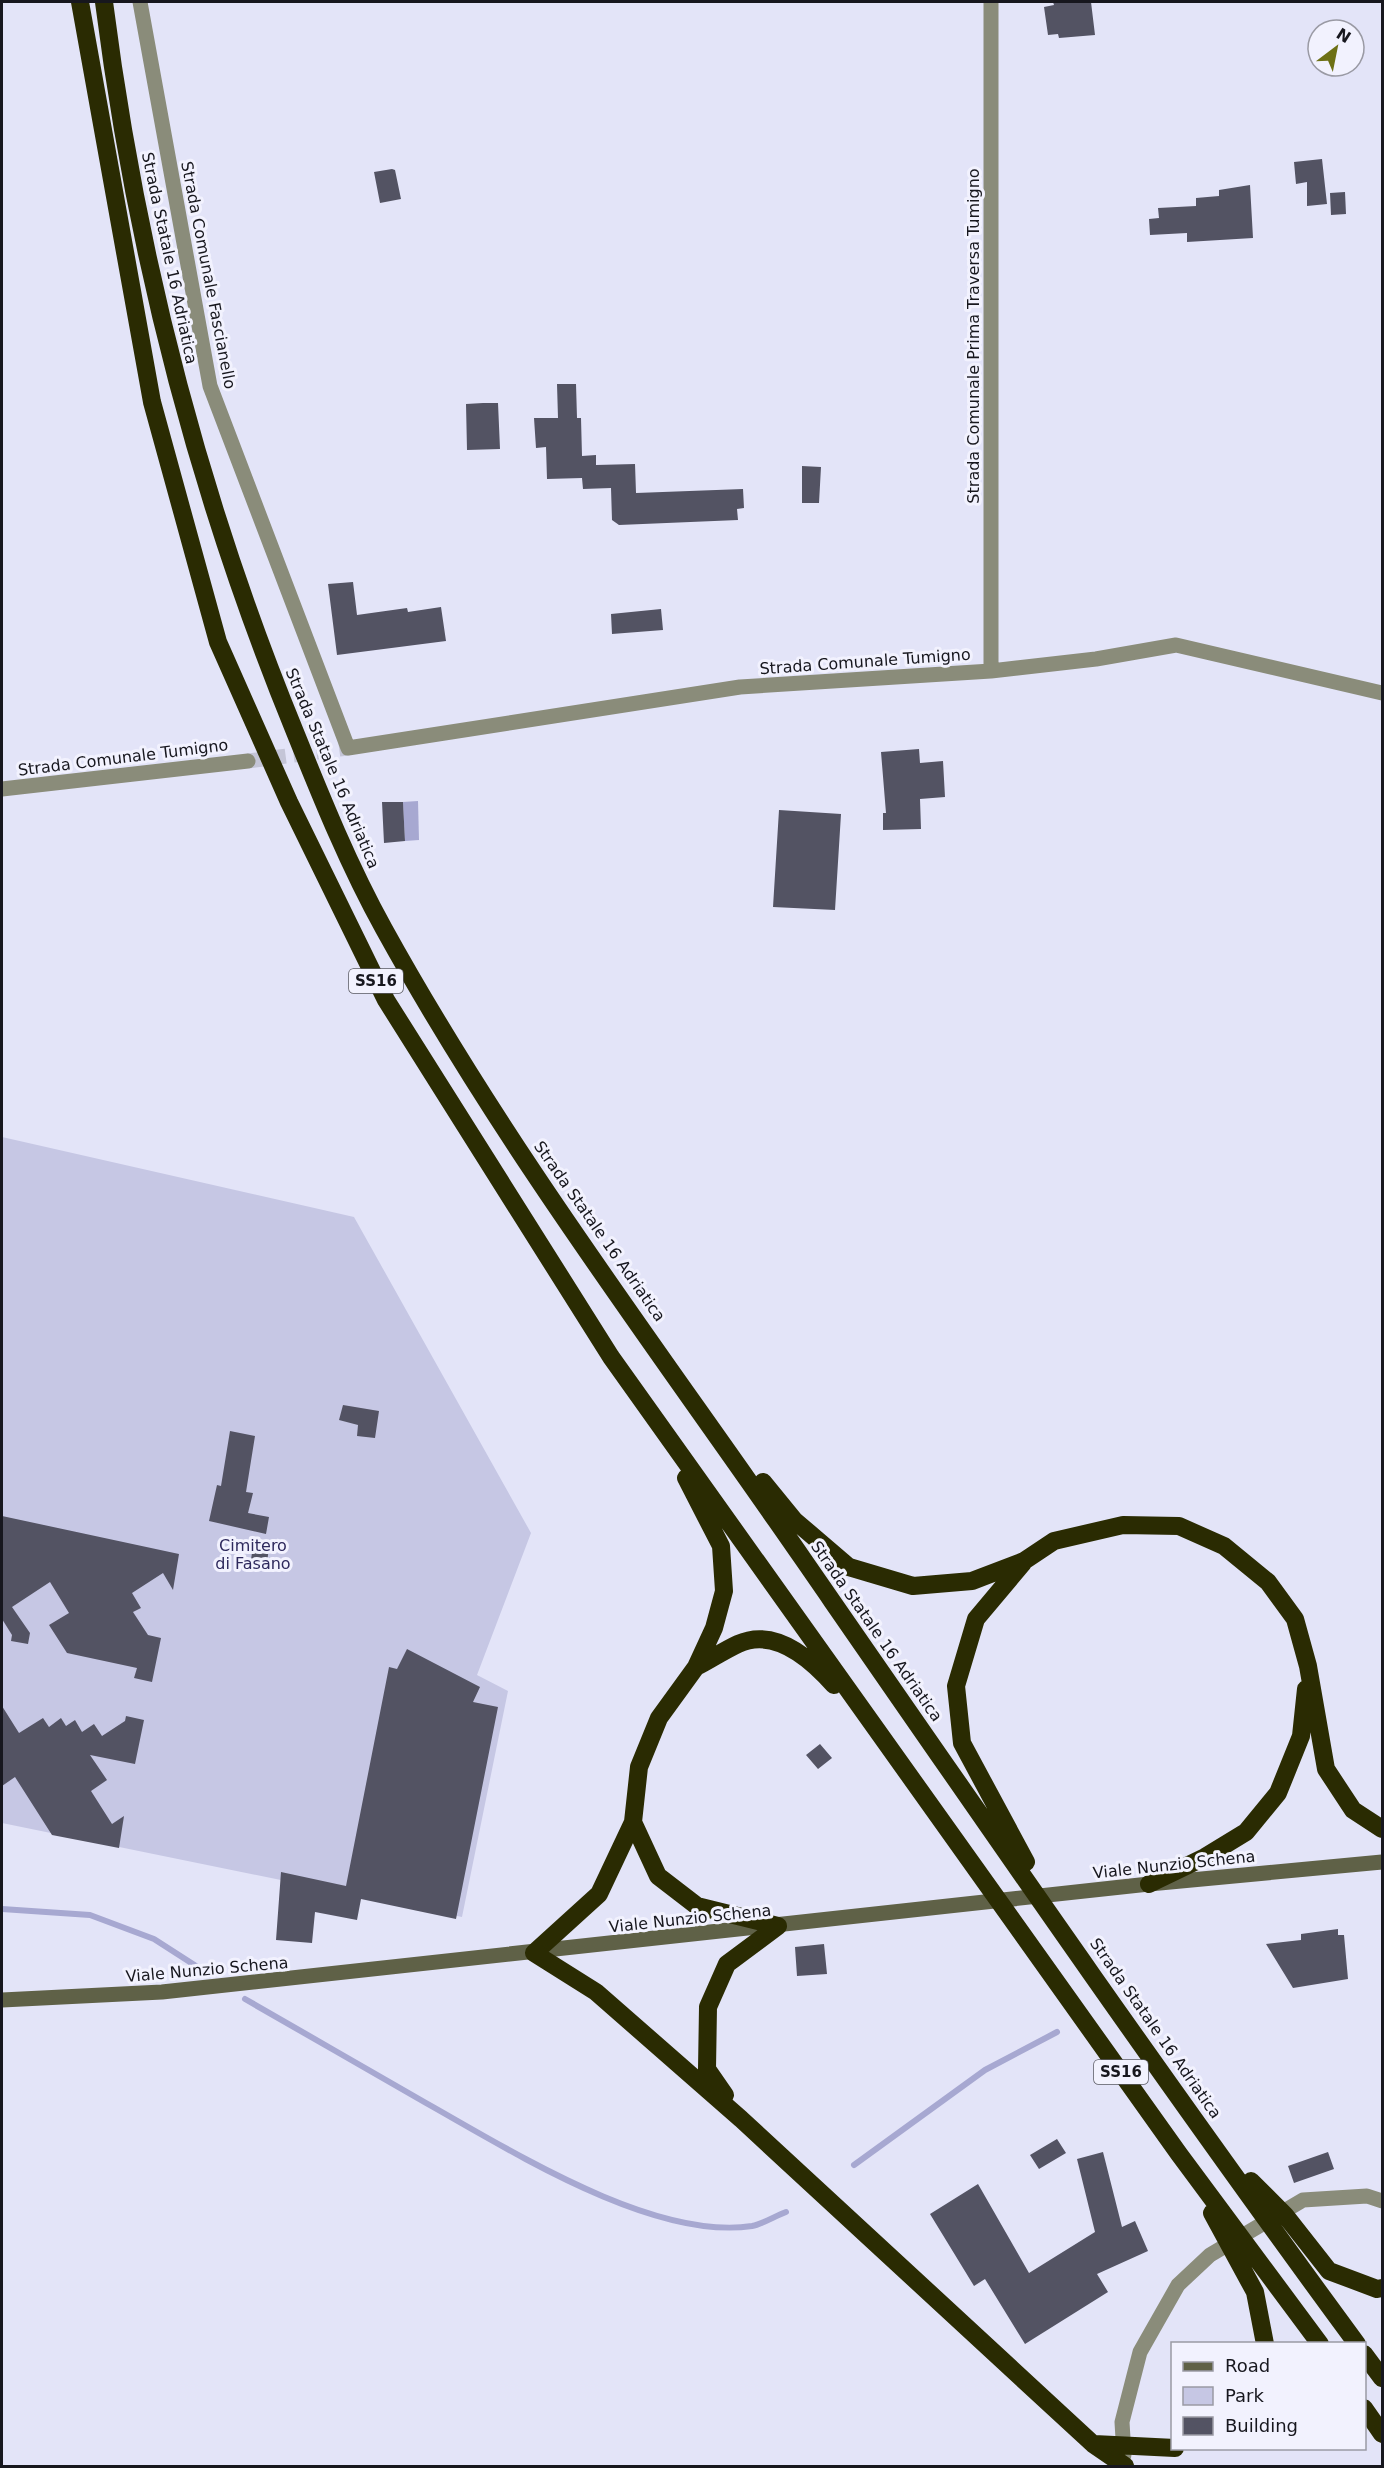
<svg xmlns="http://www.w3.org/2000/svg" width="1384" height="2468" font-family="'DejaVu Sans',sans-serif">
	<style>
		.green { fill: #c6c7e4 }
		.water { fill: #a7a8d1 }
		.lines { fill: none; stroke-linecap: round; stroke-linejoin: round }
		.stream { stroke: #a7a8d1; stroke-width: 6 }
		.building { fill: #535363 }
		.street-tunnel { stroke: #c4c5d7; stroke-width: 15; stroke-dasharray: 15 8; stroke-linecap: butt }
		.street { stroke: #8a8c7a; stroke-width: 15 }
		.secondary { stroke: #5f6147; stroke-width: 15 }
		.highway { stroke: #2a2b02; stroke-width: 18 }
		.labels { text-anchor: middle; stroke-width: 6; stroke-linejoin: round; paint-order: stroke }
		.shield { fill: #f2f2fe; stroke: #595961; stroke-width: 1.5 }
		.shield-label { font-size: 15px; font-weight: bold; fill: #17171e }
		.street-label { font-size: 16px; fill: #17171e; stroke: #f2f2fe }
		.park-label { font-size: 16px; fill: #2e295d; stroke: #f2f2fe }
	</style>
	<rect width="100%" height="100%" fill="#e3e4f8"/>
	<!-- green -->
	<path class="green" d="M 2,1137 L 354,1217 L 531,1533 L 477,1675 L 508,1691 L 462,1917 L 2,1823 Z"/>
	<!-- water -->
	<path class="water" d="M 418,801 L 419,840 L 405,841 L 403,802 Z"/>
	<g class="lines">
		<!-- stream -->
		<path class="stream" d="M 2,1909 L 90,1915 L 154,1939 L 210,1975
			M 245,1999 C 305,2034 366,2068 426,2103 C 510,2150 653,2241 752,2226 C 763,2224 775,2216 786,2212
			M 854,2165 L 985,2070 L 1057,2032"/>
	</g>
	<!-- building -->
	<path class="building" d="M 1053,2 L 1091,2 L 1095,35 L 1059,38 L 1058,34 L 1048,35 L 1044,7 L 1054,5 Z
		M 1322,159 L 1327,204 L 1307,206 L 1307,182 L 1296,184 L 1294,162 Z
		M 392,169 L 395,170 L 401,199 L 380,203 L 374,172 Z
		M 1250,185 L 1253,238 L 1187,242 L 1187,233 L 1150,235 L 1149,219 L 1159,218 L 1158,208 L 1196,206 L 1196,198 L 1219,196 L 1219,190 Z
		M 1345,192 L 1346,214 L 1331,215 L 1330,193 Z
		M 557,384 L 576,384 L 577,418 L 581,418 L 582,456 L 596,455 L 596,465 L 635,464 L 636,493 L 743,489 L 744,508 L 737,509 L 738,520 L 619,525 L 612,520 L 611,488 L 583,489 L 582,478 L 547,479 L 546,447 L 536,448 L 534,418 L 558,418 Z
		M 483,403 L 498,403 L 500,449 L 467,450 L 466,404 Z
		M 802,466 L 821,467 L 819,503 L 802,503 Z
		M 353,582 L 357,615 L 407,608 L 408,612 L 441,607 L 446,641 L 337,655 L 328,584 Z
		M 661,609 L 663,630 L 612,634 L 611,614 Z
		M 919,749 L 920,763 L 943,761 L 945,797 L 920,799 L 921,829 L 883,830 L 883,813 L 886,813 L 881,752 Z
		M 382,802 L 403,802 L 405,841 L 384,843 Z
		M 779,810 L 841,814 L 835,910 L 773,907 Z
		M 343,1405 L 379,1411 L 375,1438 L 357,1436 L 358,1425 L 339,1420 Z
		M 230,1431 L 255,1436 L 246,1492 L 253,1493 L 248,1513 L 269,1517 L 266,1534 L 209,1521 L 217,1485 L 221,1486 Z
		M 2,1516 L 179,1554 L 173,1590 L 163,1573 L 132,1593 L 141,1608 L 133,1612 L 148,1635 L 161,1638 L 152,1682 L 134,1678 L 137,1668 L 67,1653 L 49,1625 L 69,1613 L 50,1582 L 12,1607 L 30,1633 L 28,1644 L 11,1641 L 12,1635 L 2,1619 Z
		M 253,1545 L 269,1547 L 267,1563 L 251,1560 Z
		M 407,1649 L 480,1687 L 473,1702 L 498,1707 L 456,1919 L 361,1899 L 357,1920 L 315,1912 L 312,1943 L 276,1940 L 281,1872 L 346,1886 L 389,1667 L 397,1669 Z
		M 2,1706 L 19,1733 L 43,1718 L 49,1727 L 61,1718 L 66,1726 L 75,1720 L 82,1732 L 94,1724 L 102,1736 L 125,1721 L 126,1716 L 144,1720 L 135,1764 L 90,1755 L 107,1780 L 91,1791 L 112,1824 L 124,1816 L 119,1848 L 52,1835 L 15,1777 L 2,1786 Z
		M 820,1744 L 832,1758 L 818,1769 L 806,1755 Z
		M 1338,1929 L 1338,1935 L 1344,1935 L 1348,1979 L 1293,1988 L 1266,1944 L 1301,1940 L 1301,1934 Z
		M 824,1944 L 827,1974 L 797,1976 L 795,1947 Z
		M 1057,2139 L 1066,2153 L 1039,2169 L 1030,2155 Z
		M 1103,2152 L 1122,2227 L 1135,2221 L 1148,2251 L 1097,2274 L 1108,2292 L 1025,2344 L 985,2279 L 974,2286 L 930,2214 L 978,2184 L 1029,2273 L 1095,2232 L 1077,2159 Z
		M 1328,2152 L 1334,2169 L 1294,2183 L 1288,2166 Z"/>
	<g class="lines">
		<!-- street-tunnel -->
		<path class="street-tunnel" d="M 248,761 L 348,748"/>
		<!-- street -->
		<path class="street" d="M 140,2 L 210,386 L 348,748 L 740,687 L 991,671 L 1096,659 L 1176,645 L 1382,693
			M 991,2 L 991,671
			M 2,789 L 248,761
			M 1124,2455 L 1122,2422 L 1140,2352 L 1178,2285 L 1210,2255 L 1303,2200 L 1367,2196 L 1382,2201"/>
		<!-- secondary -->
		<path class="secondary" d="M 2,2000 L 162,1992 L 1149,1884 L 1382,1862"/>
		<!-- highway -->
		<path class="highway" d="M 80,2 L 152,402 L 218,642 L 289,802 L 386,1000 L 611,1357 L 1179,2154 L 1320,2344
			M 104,2 C 136,253 199,498 295,732 C 322,799 349,866 384,929 C 506,1150 660,1352 803,1559 C 985,1822 1167,2086 1357,2344
			M 686,1478 L 721,1546 L 724,1591 L 714,1628 L 696,1667 L 659,1718 L 639,1767 L 633,1822 L 599,1894 L 534,1953 L 596,1992 L 741,2119 L 1093,2444 L 1125,2466
			M 763,1482 L 794,1520 L 849,1567 L 913,1586 L 972,1581 L 1024,1561 L 1054,1541 L 1123,1525 L 1179,1526 L 1224,1546 L 1268,1582 L 1295,1619 L 1308,1666 L 1326,1769 L 1353,1810 L 1382,1829
			M 1023,1563 L 976,1619 L 956,1686 L 962,1743 L 1026,1862
			M 696,1667 C 710,1660 723,1651 738,1644 C 775,1627 811,1659 834,1685
			M 633,1822 L 658,1876 L 697,1906 L 778,1926
			M 1149,1884 L 1205,1857 L 1246,1832 L 1278,1793 L 1301,1736 L 1306,1689
			M 725,2095 L 707,2069 L 708,2007 L 727,1964 L 778,1926
			M 1251,2181 L 1285,2215 L 1329,2271 L 1377,2289 L 1382,2288
			M 1212,2213 L 1255,2292 L 1265,2344
			M 1364,2354 L 1382,2378
			M 1364,2408 L 1382,2434
			M 1094,2444 L 1175,2448"/>
	</g>
	<g class="labels">
		<!-- shield labels -->
		<g class="shield">
			<rect x="349" y="969" width="54" height="24" rx="4.5"/>
			<rect x="1094" y="2060" width="54" height="24" rx="4.5"/>
		</g>
		<g class="shield-label">
			<text x="376" y="986">SS16</text>
			<text x="1121" y="2077">SS16</text>
		</g>
		<!-- street labels -->
		<g class="street-label">
			<text transform="translate(170 258) rotate(78)" y="6">Strada Statale 16 Adriatica</text>
			<text transform="translate(209 275) rotate(79)" y="6">Strada Comunale Fascianello</text>
			<text transform="translate(973 336) rotate(-90)" y="6">Strada Comunale Prima Traversa Tumigno</text>
			<text transform="translate(865 661) rotate(-4)" y="6">Strada Comunale Tumigno</text>
			<text transform="translate(123 757) rotate(-7)" y="6">Strada Comunale Tumigno</text>
			<text transform="translate(333 768) rotate(67)" y="6">Strada Statale 16 Adriatica</text>
			<text transform="translate(600 1231) rotate(55)" y="6">Strada Statale 16 Adriatica</text>
			<text transform="translate(877 1631) rotate(55)" y="6">Strada Statale 16 Adriatica</text>
			<text transform="translate(1174 1864) rotate(-6)" y="6">Viale Nunzio Schena</text>
			<text transform="translate(690 1918) rotate(-6)" y="6">Viale Nunzio Schena</text>
			<text transform="translate(207 1969) rotate(-5)" y="6">Viale Nunzio Schena</text>
			<text transform="translate(1156 2028) rotate(55)" y="6">Strada Statale 16 Adriatica</text>
		</g>
		<!-- park labels -->
		<g class="park-label">
			<text x="253" y="1551">Cimitero<tspan x="253" dy="18">di Fasano</tspan></text>
		</g>
	</g>
	<!-- border -->
	<rect width="1384" height="2468" fill="none" stroke="#17171e" stroke-width="6"/>
	<!-- legend -->
	<rect x="1171" y="2342" width="195" height="108" fill="#f2f2fe" stroke="#9a9aa4" stroke-width="1.5"/>
	<rect x="1183" y="2362" width="30" height="9" fill="#5f6147" stroke="#9a9aa4" stroke-width="1.5"/>
	<text x="1225" y="2372" font-size="18" fill="#17171e">Road</text>
	<rect x="1183" y="2387" width="30" height="18" fill="#c6c7e4" stroke="#9a9aa4" stroke-width="1.5"/>
	<text x="1225" y="2402" font-size="18" fill="#17171e">Park</text>
	<rect x="1183" y="2417" width="30" height="18" fill="#535363" stroke="#9a9aa4" stroke-width="1.5"/>
	<text x="1225" y="2432" font-size="18" fill="#17171e">Building</text>
	<!-- north arrow -->
	<g transform="translate(1336 48) rotate(32)"><circle r="28" fill="#f2f2fe" stroke="#9a9aa4" stroke-width="1.5"/>
	<path d="M0-4.5L10 22L0 15L-10 22Z" fill="#6d7015"/>
	<text y="-9" font-size="16" font-weight="bold" text-anchor="middle" fill="#17171e">N</text>
	</g>
</svg>
